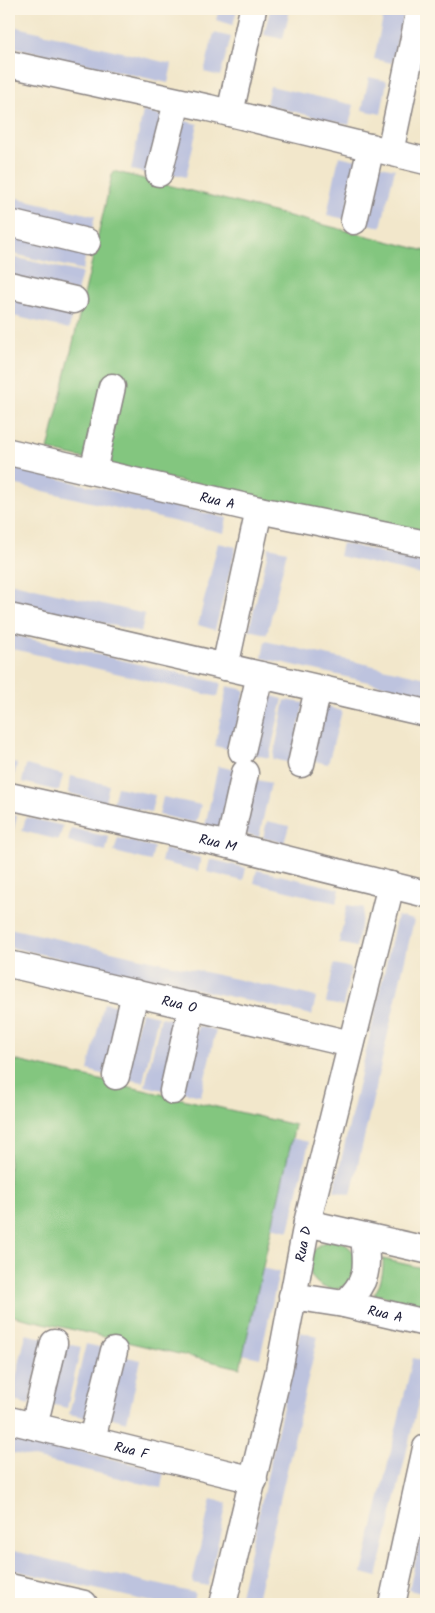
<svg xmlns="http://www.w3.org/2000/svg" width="435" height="1613" font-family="Kalam,sans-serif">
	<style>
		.industrial { fill: #bdc3de }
		.green { fill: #83c67f; stroke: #52745d }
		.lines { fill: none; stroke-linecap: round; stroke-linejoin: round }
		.minor-casing { stroke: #8a8483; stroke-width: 29 }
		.minor { stroke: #fff; stroke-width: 26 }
		.labels { text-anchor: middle; stroke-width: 4; stroke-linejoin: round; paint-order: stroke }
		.street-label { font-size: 14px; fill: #22223b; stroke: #fcf5e5 }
	</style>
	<rect width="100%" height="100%" fill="#fcf5e5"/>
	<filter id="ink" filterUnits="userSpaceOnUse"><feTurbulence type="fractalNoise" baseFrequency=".02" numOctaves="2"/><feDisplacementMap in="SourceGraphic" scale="10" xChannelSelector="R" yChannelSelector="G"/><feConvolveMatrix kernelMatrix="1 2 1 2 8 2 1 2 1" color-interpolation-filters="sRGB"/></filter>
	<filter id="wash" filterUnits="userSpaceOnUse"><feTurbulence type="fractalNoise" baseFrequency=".0096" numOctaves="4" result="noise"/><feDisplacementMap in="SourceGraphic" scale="20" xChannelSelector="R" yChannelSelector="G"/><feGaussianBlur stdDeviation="1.12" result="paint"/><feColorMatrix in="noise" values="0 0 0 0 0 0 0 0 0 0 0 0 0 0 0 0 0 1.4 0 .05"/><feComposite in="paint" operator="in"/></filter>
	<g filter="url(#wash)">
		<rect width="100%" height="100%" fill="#f2e7cb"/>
		<!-- industrial -->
		<path class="industrial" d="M 219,9 L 237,9 L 233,25 L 216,20 Z
			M 270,9 L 290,9 L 283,39 L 264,35 Z
			M 385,9 L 405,9 L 392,63 L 374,59 Z
			M 9,25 L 172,64 L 168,83 L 9,46 Z
			M 214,33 L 231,37 L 220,76 L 204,72 Z
			M 369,77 L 387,81 L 381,114 L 362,110 Z
			M 270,86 L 354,105 L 349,125 L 266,105 Z
			M 143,111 L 162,116 L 149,174 L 131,170 Z
			M 181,120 L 198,124 L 186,177 L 169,173 Z
			M 339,156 L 357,160 L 345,219 L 327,215 Z
			M 376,165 L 395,169 L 381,227 L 363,223 Z
			M 9,196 L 95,216 L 91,234 L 9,214 Z
			M 9,235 L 86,252 L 83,270 L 9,253 Z
			M 9,256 L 82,273 L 77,292 L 9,276 Z
			M 9,296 L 73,311 L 69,329 L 9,315 Z
			M 9,467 L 227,518 L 224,533 L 9,483 Z
			M 218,543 L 236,547 L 215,630 L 198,625 Z
			M 342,543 L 426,563 L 426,576 L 339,556 Z
			M 269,547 L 287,551 L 267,634 L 249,630 Z
			M 9,582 L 145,614 L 141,632 L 9,601 Z
			M 9,634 L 221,683 L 218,697 L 9,648 Z
			M 265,641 L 426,678 L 426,695 L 262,658 Z
			M 227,686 L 245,690 L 232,750 L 215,746 Z
			M 265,694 L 283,699 L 269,758 L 252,754 Z
			M 285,700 L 304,703 L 291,763 L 273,759 Z
			M 324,706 L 342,711 L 328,764 L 310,760 Z
			M 9,762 L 17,764 L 13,780 L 9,779 Z
			M 26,765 L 63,775 L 59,791 L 22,782 Z
			M 218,766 L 236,770 L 223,829 L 205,826 Z
			M 71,776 L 109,785 L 105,802 L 68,793 Z
			M 253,779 L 271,783 L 259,837 L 241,833 Z
			M 117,787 L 155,795 L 151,812 L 113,803 Z
			M 163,797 L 201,805 L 196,823 L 159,815 Z
			M 9,814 L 17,816 L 14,829 L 9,828 Z
			M 26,817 L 63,826 L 59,840 L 22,831 Z
			M 267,821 L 289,826 L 284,843 L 263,838 Z
			M 71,828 L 109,837 L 106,851 L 68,842 Z
			M 118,838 L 154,847 L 151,861 L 114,852 Z
			M 164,849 L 201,858 L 198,871 L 161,862 Z
			M 210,859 L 246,868 L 243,881 L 207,872 Z
			M 257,870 L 340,889 L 337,903 L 254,883 Z
			M 347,905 L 364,908 L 356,947 L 339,943 Z
			M 397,916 L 414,920 L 351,1195 L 334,1191 Z
			M 9,928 L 316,997 L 312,1015 L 9,947 Z
			M 334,964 L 351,968 L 343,1006 L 326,1003 Z
			M 104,1003 L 122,1007 L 105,1075 L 88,1070 Z
			M 141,1012 L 158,1016 L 143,1082 L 125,1079 Z
			M 161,1017 L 179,1021 L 163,1090 L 145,1086 Z
			M 198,1026 L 216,1030 L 201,1096 L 183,1092 Z
			M 291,1138 L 309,1142 L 289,1231 L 271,1227 Z
			M 261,1268 L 279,1272 L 260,1358 L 242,1354 Z
			M 300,1332 L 318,1336 L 256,1604 L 238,1604 Z
			M 26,1334 L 44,1338 L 29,1405 L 11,1400 Z
			M 63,1343 L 81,1347 L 67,1408 L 50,1404 Z
			M 86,1344 L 104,1348 L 88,1418 L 69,1414 Z
			M 122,1356 L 141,1360 L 127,1422 L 108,1417 Z
			M 413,1358 L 426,1361 L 426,1369 L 377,1577 L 362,1573 Z
			M 9,1435 L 164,1471 L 161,1488 L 9,1452 Z
			M 211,1499 L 227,1503 L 208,1586 L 192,1583 Z
			M 426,1513 L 426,1594 L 409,1590 Z
			M 9,1550 L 195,1593 L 192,1604 L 160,1604 L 9,1569 Z"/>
		<!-- green -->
		<path class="green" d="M 113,171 L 426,251 L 426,539 L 48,450 Z
			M 9,1059 L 295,1125 L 240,1368 L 9,1315 Z
			M309 1265a24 24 0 1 1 48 0a24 24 0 1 1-48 0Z
			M 383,1259 L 426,1269 L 426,1306 L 374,1294 C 381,1285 384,1271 383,1259 Z"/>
	</g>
	<g filter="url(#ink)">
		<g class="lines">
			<defs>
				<g id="minor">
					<path d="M 9,64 L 209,108 L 426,161"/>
					<path d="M 230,113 L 253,9"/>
					<path d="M 390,152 L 420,9"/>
					<path d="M 159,173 L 177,102"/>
					<path d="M 354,221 L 371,147"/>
					<path d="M 9,223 L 87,242"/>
					<path d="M 9,285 L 74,300"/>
					<path id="s1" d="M 9,452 L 259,510 L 426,544"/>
					<path d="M 93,471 L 112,387"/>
					<path d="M 9,617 L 426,713"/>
					<path d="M 225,667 L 259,510"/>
					<path d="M 242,751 L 260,675"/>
					<path d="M 301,764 L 318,689"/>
					<path id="s2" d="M 9,796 L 229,845 L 426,894"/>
					<path d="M 229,845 L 245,773"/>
					<path id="s3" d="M 9,964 L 351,1044"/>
					<path d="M 116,1076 L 135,993"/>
					<path d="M 173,1091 L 192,1006"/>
					<path d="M 307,1223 L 426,1250"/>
					<path id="s4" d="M 292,1296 L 344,1304 L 426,1323"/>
					<path d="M 344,1304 C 368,1282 368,1269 364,1238"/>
					<path id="s5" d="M 9,1420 L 254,1480"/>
					<path d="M 34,1426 L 54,1343"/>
					<path d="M 92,1439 L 114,1351"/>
					<path d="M 9,1587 L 84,1604"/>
					<path id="s6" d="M 223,1604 L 279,1370 L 307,1223 L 391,885"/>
					<path d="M 392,1604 L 426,1448"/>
				</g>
			</defs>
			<!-- minor casing -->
			<use href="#minor" class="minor-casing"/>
			<!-- minor -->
			<use href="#minor" class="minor"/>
		</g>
	</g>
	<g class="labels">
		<!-- street labels -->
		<g class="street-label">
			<text dy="5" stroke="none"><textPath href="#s1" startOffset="214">Rua A</textPath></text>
			<text dy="5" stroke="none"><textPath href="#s2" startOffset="214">Rua M</textPath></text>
			<text dy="5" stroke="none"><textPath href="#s3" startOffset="175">Rua O</textPath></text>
			<text dy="5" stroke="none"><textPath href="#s6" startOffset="369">Rua D</textPath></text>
			<text dy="5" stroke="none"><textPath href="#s4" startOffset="95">Rua A</textPath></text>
			<text dy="5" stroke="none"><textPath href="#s5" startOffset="126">Rua F</textPath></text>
		</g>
	</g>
	<!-- margin -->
	<rect width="435" height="1613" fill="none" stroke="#fcf5e5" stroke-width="30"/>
</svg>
